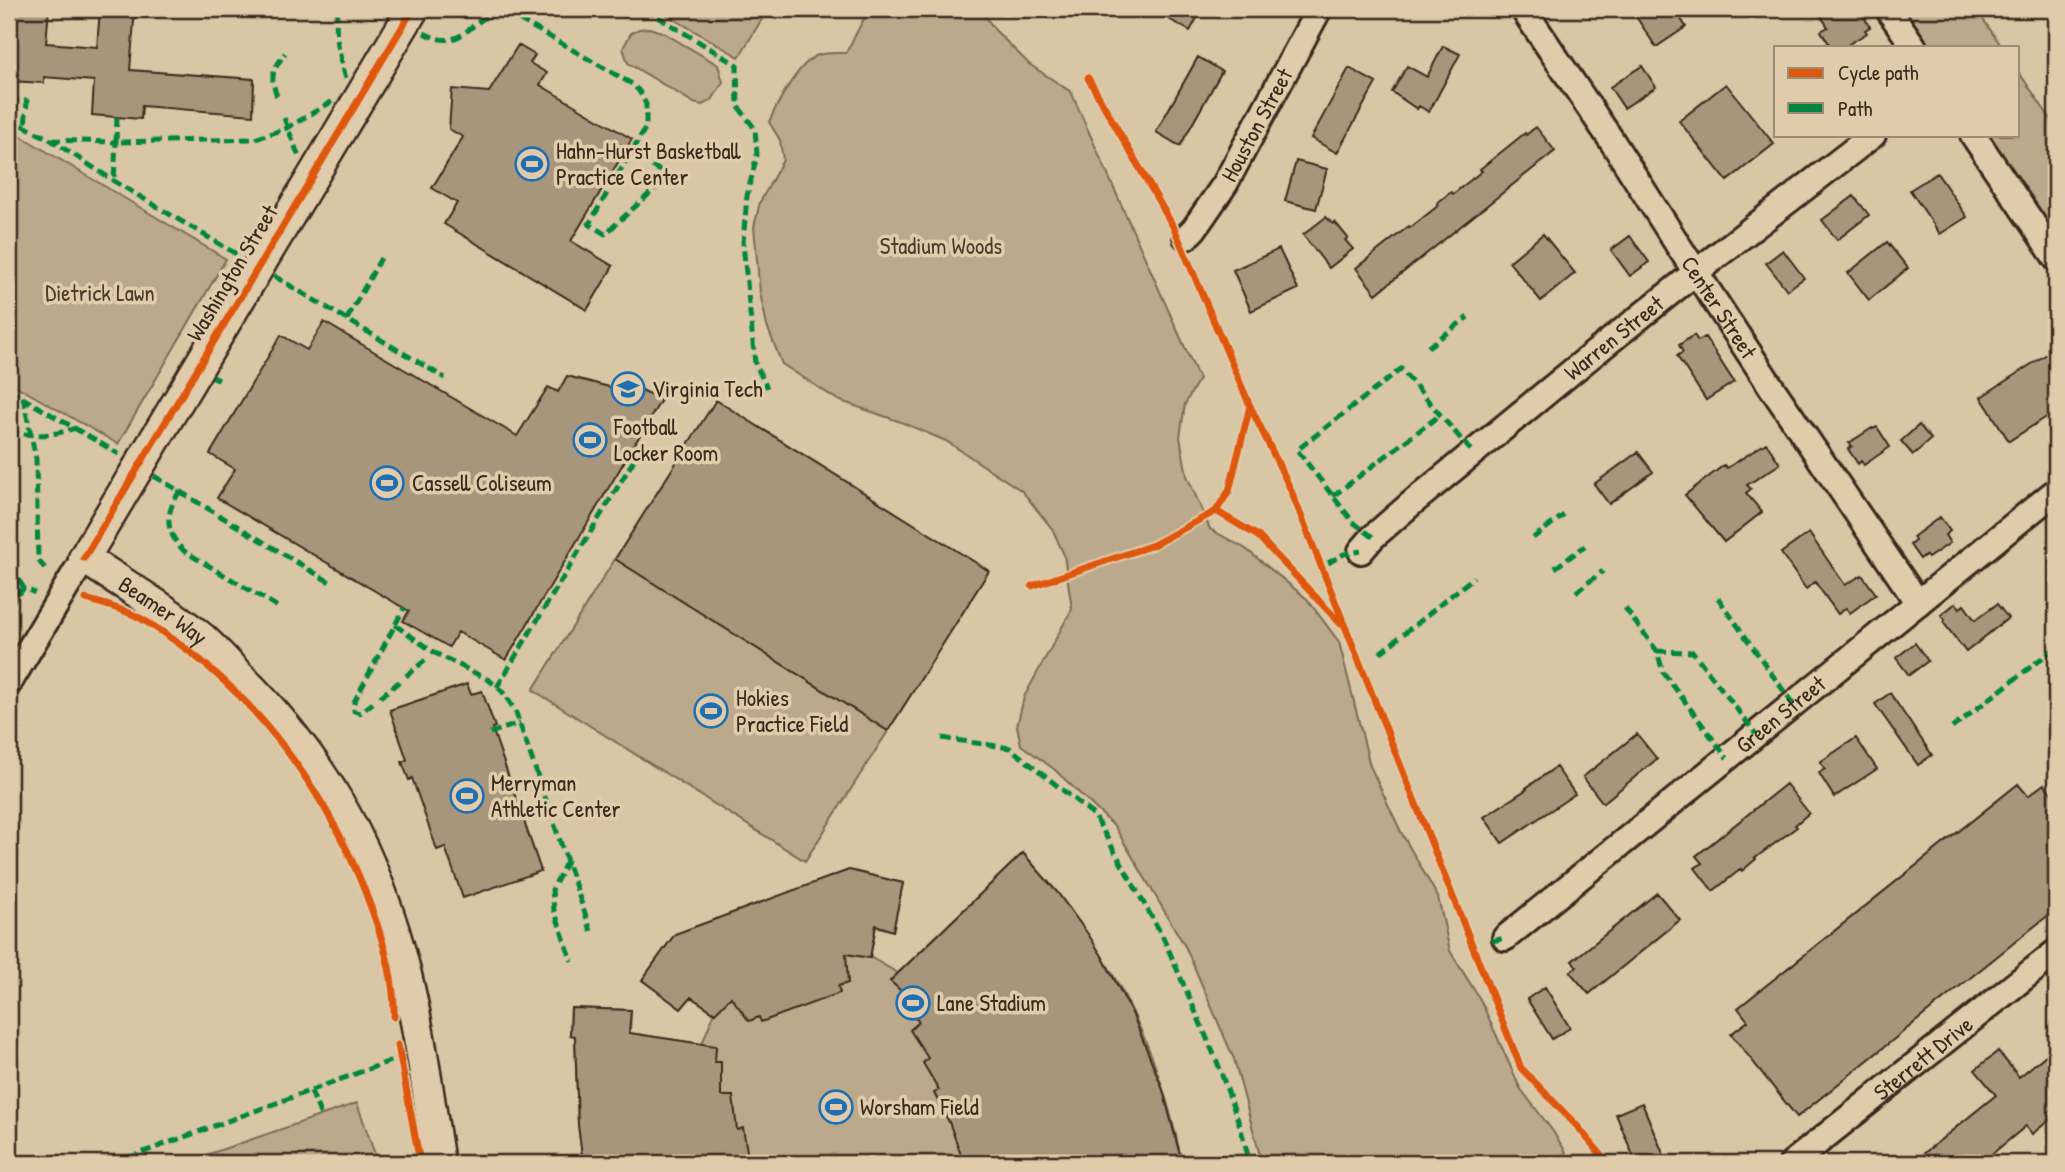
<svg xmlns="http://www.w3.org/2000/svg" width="2065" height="1172" font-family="'Patrick Hand',sans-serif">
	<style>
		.green { fill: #bca98c; stroke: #7c6a55; stroke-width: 2 }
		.building { fill: #a8967c; stroke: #3b2a1e; stroke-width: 2 }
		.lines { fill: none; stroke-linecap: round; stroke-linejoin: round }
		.minor-casing { stroke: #3b2a1e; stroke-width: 30 }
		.major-casing { stroke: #3b2a1e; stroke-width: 35 }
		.minor { stroke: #e0ccab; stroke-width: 24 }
		.major { stroke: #e0ccab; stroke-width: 30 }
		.quiet { stroke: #00873e; stroke-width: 5; stroke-dasharray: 10 5; stroke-linecap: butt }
		.cycleway-casing { stroke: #e0ccab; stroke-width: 11 }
		.cycleway { stroke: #df570d; stroke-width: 7 }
		.labels { text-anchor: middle; stroke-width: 7; stroke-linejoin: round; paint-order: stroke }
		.street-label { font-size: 23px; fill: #3b2a1e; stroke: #e0ccab }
		.poi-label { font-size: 23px; fill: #3b2a1e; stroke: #e0ccab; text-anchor: start }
		.park-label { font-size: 23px; fill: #4e3d2e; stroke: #e0ccab }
	</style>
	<rect width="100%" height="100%" fill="#d9c6a5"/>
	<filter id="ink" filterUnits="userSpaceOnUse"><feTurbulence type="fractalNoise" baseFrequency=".0143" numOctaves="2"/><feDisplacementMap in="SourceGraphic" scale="14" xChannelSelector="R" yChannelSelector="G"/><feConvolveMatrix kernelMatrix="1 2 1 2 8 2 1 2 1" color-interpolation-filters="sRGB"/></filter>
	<g filter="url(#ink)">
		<!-- green -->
		<path class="green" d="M 657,9 L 768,9 L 739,57 Z
			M 869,9 L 980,9 L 995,30 L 1029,64 L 1071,92 L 1199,379 L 1185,404 L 1180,437 L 1187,476 L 1210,529 L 1246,549 L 1307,599 L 1339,642 L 1370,766 L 1401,832 L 1438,897 L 1450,951 L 1481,1001 L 1520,1088 L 1552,1130 L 1566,1152 L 1555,1163 L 1262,1163 L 1234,1059 L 1186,948 L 1115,827 L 1054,769 L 1021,745 L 1017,726 L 1024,697 L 1072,609 L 1064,555 L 1053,530 L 1022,491 L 946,441 L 901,422 L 838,400 L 782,364 L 767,326 L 760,293 L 754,227 L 760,202 L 783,160 L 780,140 L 769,122 C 777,104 799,62 818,55 C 826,52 838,53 846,53 Z
			M 1901,9 L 1976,9 L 2002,47 L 1927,47 Z
			M 649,28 L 662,32 L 718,65 L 723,82 L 712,100 L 702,105 L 694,103 L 628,63 L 623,48 L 631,33 L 639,29 Z
			M 2018,71 L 2056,127 L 2056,238 L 1986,135 L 2018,135 Z
			M 9,129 L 226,259 L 118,444 L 9,382 Z
			M 615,559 L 888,731 L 805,861 L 533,690 Z
			M 1023,853 C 1051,885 1077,919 1101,955 C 1141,1017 1168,1091 1182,1163 L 583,1163 L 578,1125 L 575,1036 L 570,1035 L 571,1008 L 631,1010 L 630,1033 L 702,1044 L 714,1013 L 691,997 L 681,1009 L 642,980 L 675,934 L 849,870 L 903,883 L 893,931 L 876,926 L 870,957 L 898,973 Z
			M 357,1103 L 378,1163 L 183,1163 Z"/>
		<!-- building -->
		<path class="building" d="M 15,9 L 49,9 L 46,43 L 97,47 L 100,9 L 135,9 L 130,70 L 254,79 L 253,115 L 142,106 L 141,119 L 92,115 L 94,81 L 44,77 L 44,83 L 9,81 L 9,40 L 13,40 Z
			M 1151,9 L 1202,9 L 1190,31 Z
			M 1631,9 L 1675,9 L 1686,27 L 1656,47 Z
			M 1816,9 L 1852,9 L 1855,14 L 1860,11 L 1870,27 L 1865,30 L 1867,33 L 1844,47 L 1831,47 L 1821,31 L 1828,27 Z
			M 518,45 L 535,55 L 530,63 L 547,73 L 540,85 L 632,139 L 571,241 L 613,266 L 587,310 L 444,224 L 457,203 L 432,188 L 463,137 L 449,129 L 452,89 L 489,92 Z
			M 1443,46 L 1460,54 L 1429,112 L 1419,106 L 1417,109 L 1392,92 L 1407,66 L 1427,77 Z
			M 1198,57 L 1222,71 L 1180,146 L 1156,132 Z
			M 1642,66 L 1656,87 L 1624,108 L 1610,87 Z
			M 1349,68 L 1376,83 L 1337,153 L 1311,138 Z
			M 1726,84 L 1774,144 L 1727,181 L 1679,121 Z
			M 1536,127 L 1555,151 L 1376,294 L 1356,268 L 1409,226 L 1410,228 L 1439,205 L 1437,203 L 1451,192 L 1453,194 L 1482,171 L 1480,169 L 1525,133 L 1526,135 Z
			M 1296,161 L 1327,169 L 1316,209 L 1285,201 Z
			M 1937,173 L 1967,217 L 1940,234 L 1910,190 Z
			M 1854,196 L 1869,215 L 1837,240 L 1822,220 Z
			M 1326,217 L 1333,224 L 1335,222 L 1348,238 L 1345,240 L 1353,249 L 1329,268 L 1303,235 Z
			M 1543,234 L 1575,273 L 1541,301 L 1509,262 Z
			M 1630,236 L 1649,262 L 1630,276 L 1611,250 Z
			M 1887,242 L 1908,268 L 1869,300 L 1848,273 Z
			M 1279,249 L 1298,289 L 1251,311 L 1233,270 Z
			M 1783,250 L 1804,278 L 1787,290 L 1766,263 Z
			M 324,322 L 517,436 L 548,387 L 558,392 L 567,376 L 640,395 L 642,390 L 661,400 L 506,660 L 458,632 L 449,647 L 403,621 L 409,611 L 217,498 L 235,469 L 210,454 L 281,335 L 307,350 Z
			M 1694,335 L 1698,341 L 1705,337 L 1734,382 L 1706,400 L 1677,356 L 1683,352 L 1679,345 Z
			M 2056,348 L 2056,411 L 2009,441 L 1981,397 Z
			M 716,400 L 989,571 L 888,731 L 615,559 Z
			M 1919,425 L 1931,439 L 1913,455 L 1901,441 Z
			M 1877,427 L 1890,447 L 1864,465 L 1861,461 L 1858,464 L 1848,449 L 1852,446 L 1849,443 L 1872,428 L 1873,429 Z
			M 1766,443 L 1780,464 L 1747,485 L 1751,489 L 1746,493 L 1762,512 L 1724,542 L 1685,495 L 1724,465 L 1727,468 Z
			M 1638,452 L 1653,472 L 1609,504 L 1594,484 Z
			M 1940,517 L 1950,531 L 1945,535 L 1950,543 L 1928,558 L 1925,555 L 1920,559 L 1910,545 L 1915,541 L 1913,537 Z
			M 1809,533 L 1845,585 L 1862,575 L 1876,594 L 1850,613 L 1846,608 L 1838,614 L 1815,582 L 1806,589 L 1781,553 Z
			M 1956,603 L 1960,608 L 1964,605 L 1975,620 L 1997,604 L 2008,618 L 1966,652 L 1943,622 L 1945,620 L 1941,615 Z
			M 1915,643 L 1928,661 L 1909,675 L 1896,658 Z
			M 467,684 L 471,694 L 482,691 L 495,727 L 492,728 L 541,871 L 463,898 L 445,847 L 437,850 L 412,778 L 409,780 L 402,762 L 407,760 L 390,710 Z
			M 1890,693 L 1932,755 L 1918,765 L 1875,704 Z
			M 1637,734 L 1657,759 L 1603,803 L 1583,777 Z
			M 1856,738 L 1877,769 L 1834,797 L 1819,773 L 1825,769 L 1820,762 Z
			M 1556,767 L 1575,794 L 1502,843 L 1484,817 L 1527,789 L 1526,788 Z
			M 1786,784 L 1809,813 L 1795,825 L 1797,827 L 1755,858 L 1756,859 L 1742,871 L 1741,869 L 1713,891 L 1695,868 L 1702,863 L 1696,856 Z
			M 2018,784 L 2028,796 L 2044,784 L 2056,799 L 2056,909 L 1797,1117 L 1731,1034 L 1748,1021 L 1738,1008 Z
			M 1023,853 L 1057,892 L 1088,934 L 1102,956 L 1132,1013 L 1163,1090 L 1182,1163 L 964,1163 L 949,1122 L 934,1093 L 939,1090 L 923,1063 L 928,1058 L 910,1030 L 919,1022 L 897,996 L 901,991 L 890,981 Z
			M 849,870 L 903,883 L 893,931 L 876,925 L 870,958 L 846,954 L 848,983 L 838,986 L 840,993 L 761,1022 L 759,1017 L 749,1021 L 731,997 L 715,1013 L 691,997 L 681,1009 L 642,980 L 675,934 Z
			M 1657,893 L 1680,920 L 1589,994 L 1570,972 L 1577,967 L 1572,961 Z
			M 1545,987 L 1570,1028 L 1552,1039 L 1527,999 Z
			M 571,1008 L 631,1010 L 629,1033 L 716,1046 L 715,1062 L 721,1062 L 721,1096 L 733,1096 L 737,1130 L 743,1128 L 749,1163 L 583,1163 L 578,1125 L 575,1036 L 570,1035 Z
			M 1998,1051 L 2019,1077 L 2046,1055 L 2056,1067 L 2056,1106 L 2048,1113 L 2053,1117 L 2032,1134 L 2026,1126 L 1981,1163 L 1912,1163 L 1996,1095 L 1975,1070 Z
			M 1642,1103 L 1667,1163 L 1636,1163 L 1616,1114 Z"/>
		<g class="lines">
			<defs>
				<g id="minor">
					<path id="s1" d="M 1523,9 L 1610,138 L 1678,245 L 1772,388 L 1918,603"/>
					<path d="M 1888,9 L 1914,47"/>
					<path d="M 1973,135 L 2056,258"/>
					<path id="s2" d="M 1186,237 L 1194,229 L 1225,184 L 1319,9"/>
					<path id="s3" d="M 1361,551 L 1373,537 L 1412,503 L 1586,360 L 1696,272 L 1873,135"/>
					<path d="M 9,683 L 84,558"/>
					<path id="s4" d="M 1505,938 L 2056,491"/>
					<path id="s5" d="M 1792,1163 L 2056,952"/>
				</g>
				<g id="major">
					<path id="s6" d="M 413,9 L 84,558 C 124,584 166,609 203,639 C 216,651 228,664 240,677 C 327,763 377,856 406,975 C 421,1037 429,1100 439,1163"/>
				</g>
			</defs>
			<!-- minor casing -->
			<use href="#minor" class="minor-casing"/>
			<!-- major casing -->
			<use href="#major" class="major-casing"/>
			<!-- minor -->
			<use href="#minor" class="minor"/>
			<!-- major -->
			<use href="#major" class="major"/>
			<!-- quiet -->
			<path class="quiet" d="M 168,9 L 174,10
				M 338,9 C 333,32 340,56 346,79
				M 645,9 L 737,65 L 738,106 L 755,129 L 757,155 L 747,196 L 743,243 L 755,363 L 767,388
				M 424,33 C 469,57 469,7 510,14 L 632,84 L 639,91 L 646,104 L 646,127 L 589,224 L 605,234 L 669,176 L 632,154
				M 277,96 C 269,75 273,71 285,53
				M 9,100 L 27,101 L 25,127
				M 117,117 L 116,142 L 255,139 L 287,128 L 333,101
				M 9,118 L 51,140 L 114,181 L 238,255
				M 284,118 L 299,157
				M 51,140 L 116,142 L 114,181
				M 274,276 L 445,378
				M 347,319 L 381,258
				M 1428,347 L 1468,317
				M 213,377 L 219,380
				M 9,390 L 119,454
				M 23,397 L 36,459 L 38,560 L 48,572
				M 9,431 C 31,437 54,436 75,428
				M 154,476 L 333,584
				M 180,491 C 165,513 164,531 184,551 L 278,607
				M 1333,496 L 1440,415
				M 1373,537 L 1353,522 L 1297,450 L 1401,369 L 1473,453
				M 1533,538 L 1564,515
				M 1328,563 L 1344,554 L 1361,551
				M 9,566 L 24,588 L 9,596
				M 1555,568 L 1585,546
				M 1576,592 L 1603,571
				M 1718,598 L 1793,704
				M 9,606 L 24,588 L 35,593
				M 1625,608 L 1657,651 L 1663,672 L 1727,758
				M 395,625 L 435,653 L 489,680 L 502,691 L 515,710 L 591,931
				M 1657,651 L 1693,652 L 1756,734
				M 1380,653 L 1474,577
				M 406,676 L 427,659
				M 497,687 L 643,445
				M 380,697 L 400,681
				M 373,703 L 360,713 L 354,711 L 354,702 L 404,608
				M 1952,728 L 2055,648
				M 490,733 L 520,723
				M 942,738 L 1010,748 L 1094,815 L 1163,937 L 1218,1064 L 1240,1126 L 1250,1163
				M 567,861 L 552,890 L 554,910 L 572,961
				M 1492,941 L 1505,938
				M 311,1091 L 321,1116
				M 114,1163 L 401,1057"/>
			<defs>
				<path id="cycleway" d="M 1088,78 L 1174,228 L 1250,406 L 1290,488 L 1521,1068 L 1577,1126 L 1608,1163
					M 1216,511 L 1258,536 L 1340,623
					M 84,558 L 413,9
					M 1032,586 L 1153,545 L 1216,511 L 1229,491 L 1250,406
					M 86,599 C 106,605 127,610 145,621 C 253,686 332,796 373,913 C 385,946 395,983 394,1017
					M 398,1045 L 420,1163"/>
			</defs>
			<!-- cycleway casing -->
			<use href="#cycleway" class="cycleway-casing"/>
			<!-- cycleway -->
			<use href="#cycleway" class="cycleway"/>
		</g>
	</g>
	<!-- icons -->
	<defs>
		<symbol id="stadium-ring" viewBox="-11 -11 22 22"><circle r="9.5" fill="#e0ccab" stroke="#1f6fb2" stroke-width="1.5"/><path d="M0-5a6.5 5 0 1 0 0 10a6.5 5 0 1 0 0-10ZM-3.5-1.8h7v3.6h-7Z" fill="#1f6fb2"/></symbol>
		<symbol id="university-ring" viewBox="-11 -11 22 22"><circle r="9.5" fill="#e0ccab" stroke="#1f6fb2" stroke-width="1.5"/><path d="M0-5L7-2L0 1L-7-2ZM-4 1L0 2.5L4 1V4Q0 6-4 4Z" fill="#1f6fb2"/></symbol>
	</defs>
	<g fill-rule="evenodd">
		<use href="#stadium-ring" x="513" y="145" width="38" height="38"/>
		<use href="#university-ring" x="609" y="370" width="38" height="38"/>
		<use href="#stadium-ring" x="571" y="421" width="38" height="38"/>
		<use href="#stadium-ring" x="368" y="464" width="38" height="38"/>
		<use href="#stadium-ring" x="692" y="692" width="38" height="38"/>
		<use href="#stadium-ring" x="448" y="777" width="38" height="38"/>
		<use href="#stadium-ring" x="894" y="984" width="38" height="38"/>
		<use href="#stadium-ring" x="817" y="1088" width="38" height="38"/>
	</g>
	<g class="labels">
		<!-- street labels -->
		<g class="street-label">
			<text dy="8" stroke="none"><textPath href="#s2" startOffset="133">Houston Street</textPath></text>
			<text transform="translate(232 273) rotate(-59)" y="8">Washington Street</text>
			<text dy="8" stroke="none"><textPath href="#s1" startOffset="357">Center Street</textPath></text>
			<text dy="8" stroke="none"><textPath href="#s3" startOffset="331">Warren Street</textPath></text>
			<text dy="8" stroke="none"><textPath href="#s6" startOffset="735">Beamer Way</textPath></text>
			<text dy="8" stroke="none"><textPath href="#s4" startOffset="355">Green Street</textPath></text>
			<text dy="8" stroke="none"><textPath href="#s5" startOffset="168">Sterrett Drive</textPath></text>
		</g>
		<!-- poi labels -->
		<g class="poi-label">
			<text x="556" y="159">Hahn-Hurst Basketball<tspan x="556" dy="26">Practice Center</tspan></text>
			<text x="652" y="397">Virginia Tech</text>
			<text x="614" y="435">Football<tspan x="614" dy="26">Locker Room</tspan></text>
			<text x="412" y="491">Cassell Coliseum</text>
			<text x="736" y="706">Hokies<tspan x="736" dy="26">Practice Field</tspan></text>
			<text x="491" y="791">Merryman<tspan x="491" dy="26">Athletic Center</tspan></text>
			<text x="937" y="1011">Lane Stadium</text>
			<text x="860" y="1115">Worsham Field</text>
		</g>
		<!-- park labels -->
		<g class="park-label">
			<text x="941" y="254">Stadium Woods</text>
			<text x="100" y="301">Dietrick Lawn</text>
		</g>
	</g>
	<!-- margin -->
	<rect width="2065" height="1172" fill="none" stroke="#e0ccab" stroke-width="35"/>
	<rect x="18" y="18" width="2030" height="1137" fill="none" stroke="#3b2a1e" stroke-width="2.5" filter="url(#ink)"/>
	<!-- legend -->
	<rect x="1774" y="46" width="245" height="91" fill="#e0ccab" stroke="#9e8b73" stroke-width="2"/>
	<rect x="1788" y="68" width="35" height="10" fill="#df570d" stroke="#9e8b73" stroke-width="2"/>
	<text x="1838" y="80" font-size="21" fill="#3b2a1e">Cycle path</text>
	<rect x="1788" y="103" width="35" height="10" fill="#00873e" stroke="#9e8b73" stroke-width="2"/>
	<text x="1838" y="116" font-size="21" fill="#3b2a1e">Path</text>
</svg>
